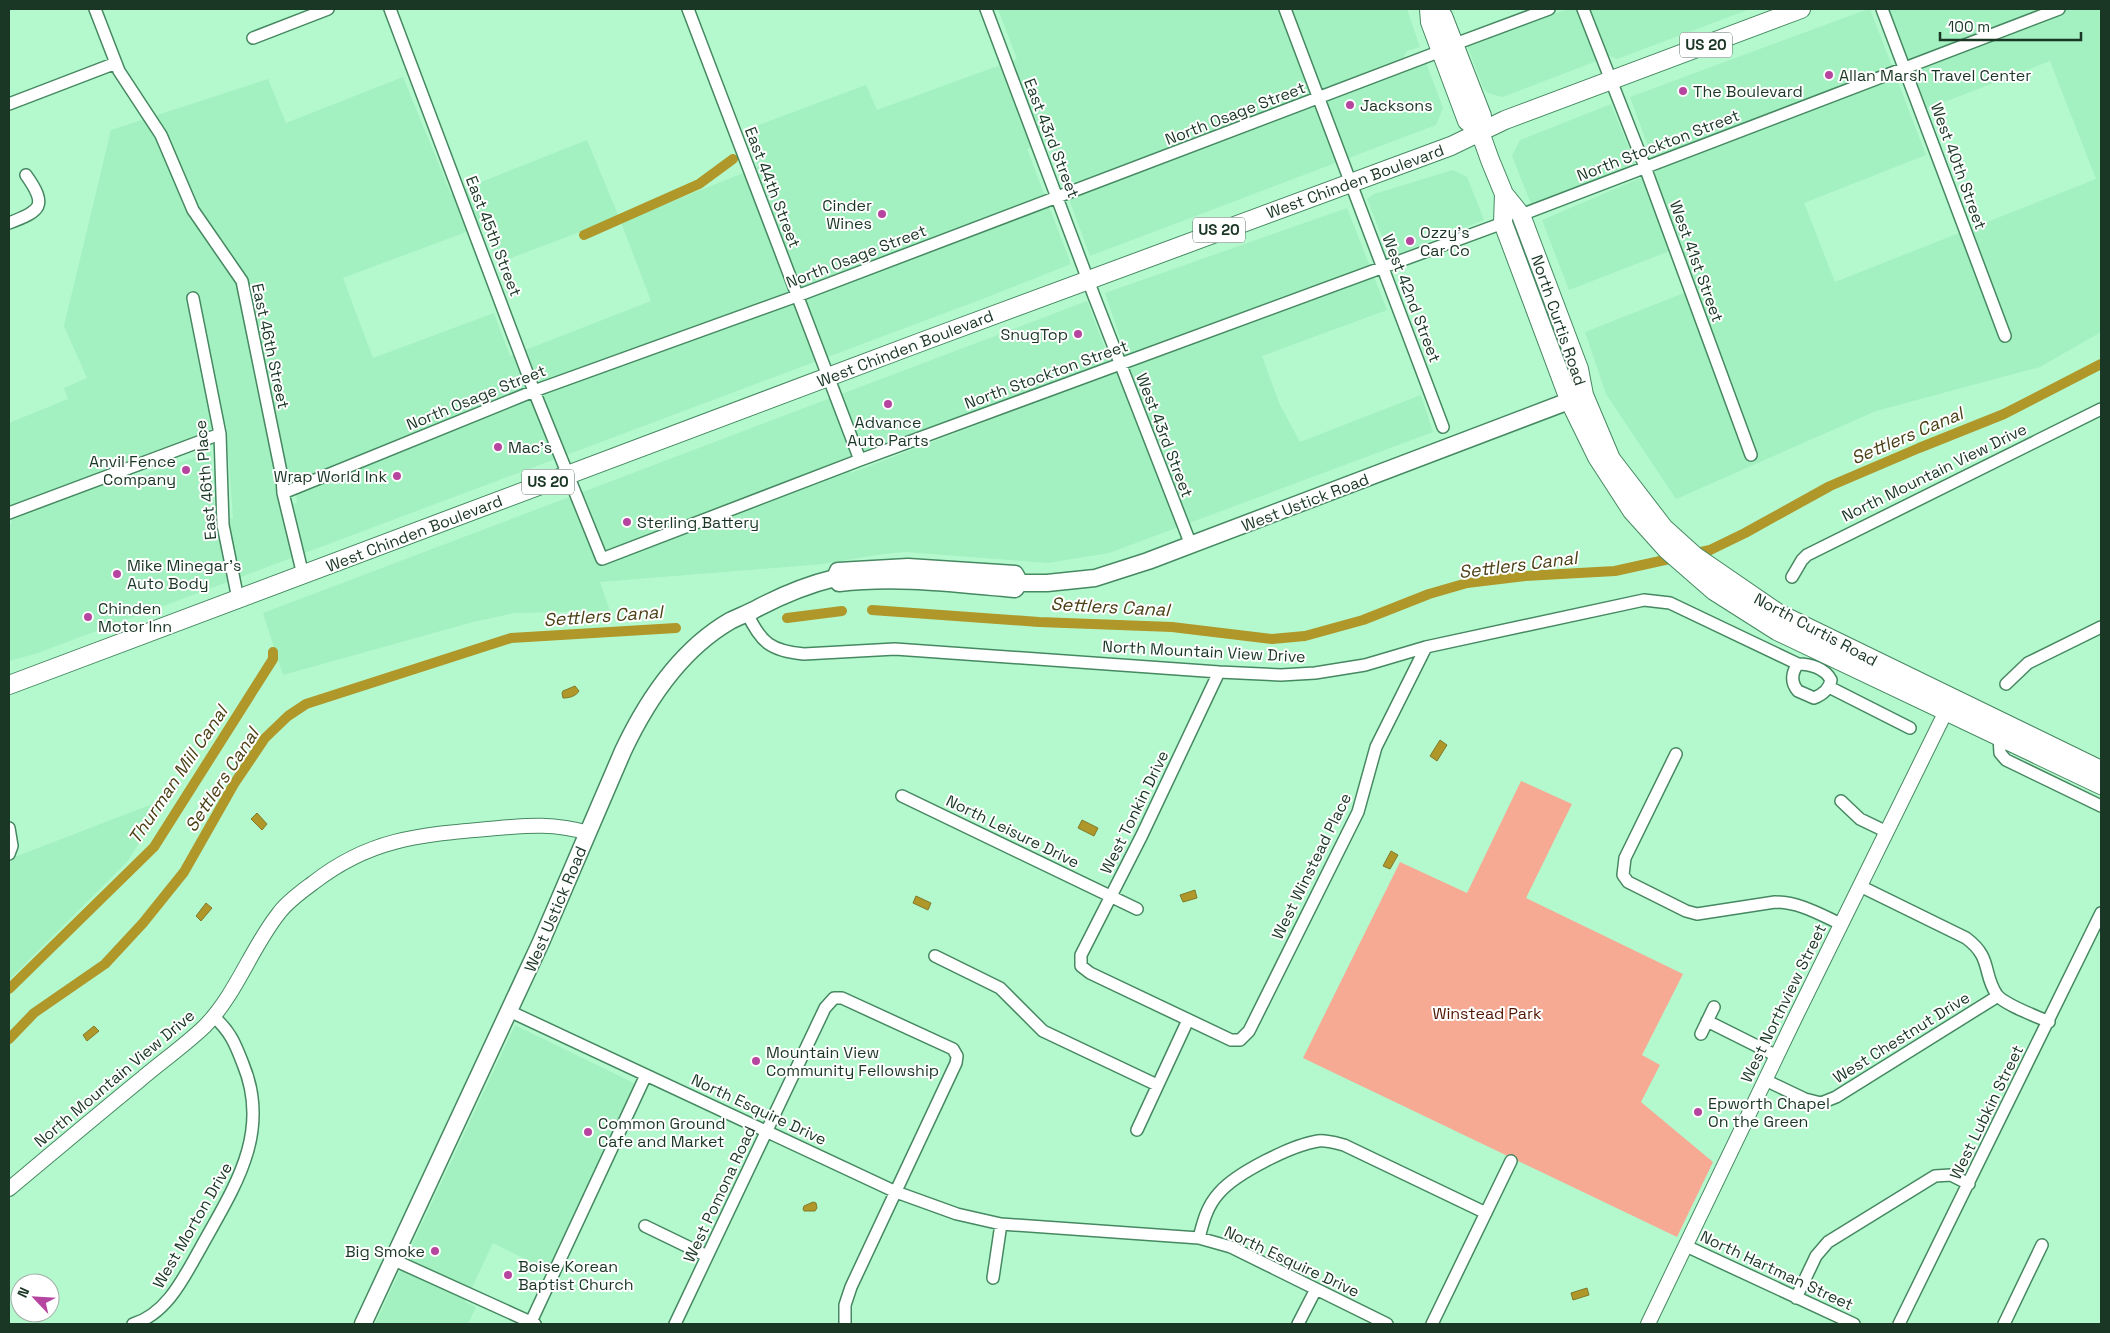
<svg xmlns="http://www.w3.org/2000/svg" width="2110" height="1333" font-family="'Space Grotesk',sans-serif">
	<style>
		.built { fill: #a3f0c0; fill-rule: evenodd }
		.green { fill: #f6aa94 }
		.water { fill: #af972a; stroke: #827a28 }
		.lines { fill: none; stroke-linecap: round; stroke-linejoin: round }
		.canal { stroke: #af972a; stroke-width: 10 }
		.minor-casing { stroke: #468861; stroke-width: 14 }
		.tertiary-casing { stroke: #468861; stroke-width: 16 }
		.secondary-casing { stroke: #468861; stroke-width: 19 }
		.primary-casing { stroke: #468861; stroke-width: 20 }
		.minor { stroke: #fff; stroke-width: 11 }
		.tertiary { stroke: #fff; stroke-width: 14 }
		.secondary { stroke: #fff; stroke-width: 16 }
		.primary { stroke: #fff; stroke-width: 18 }
		.poi-dot { fill: #b645a0; stroke: #fff; stroke-width: 2 }
		.labels { text-anchor: middle; stroke-width: 4; stroke-linejoin: round; paint-order: stroke }
		.shield { fill: #fff; stroke: #5f7266; stroke-width: 1 }
		.shield-label { font-size: 15px; font-weight: bold; fill: #1a3625 }
		.poi-label { font-size: 16px; fill: #1a3625; stroke: #fff; text-anchor: start }
		.street-label { font-size: 16px; fill: #1a3625; stroke: #fff }
		.park-label { font-size: 16px; fill: #511504; stroke: #fff }
		.water-label { font-size: 18px; font-style: italic; fill: #4a4015; stroke: #fff }
	</style>
	<rect width="100%" height="100%" fill="#b4f9cd"/>
	<!-- built -->
	<path class="built" d="M 998,9 L 1407,9 L 1420,47 L 1407,51 L 1401,62 L 1425,60 L 1443,108 L 1436,125 L 1090,256 L 1047,140 L 1027,149 L 1071,264 L 990,296 L 35,654 L 9,661 L 9,525 L 12,523 L 9,516 L 9,423 L 68,399 L 64,388 L 87,378 L 64,326 L 111,130 L 268,79 L 286,123 L 403,77 L 451,194 L 587,140 L 619,217 L 498,263 L 485,225 L 343,278 L 373,358 L 494,313 L 510,356 L 651,301 L 621,222 L 758,167 L 745,130 L 866,85 L 877,110 L 1017,59 ZM 226,424 L 233,518 L 215,522 L 211,452 L 115,484 L 109,468 ZM 294,480 L 297,503 L 282,506 L 278,485 Z
		M 1568,9 L 1750,9 L 1617,59 L 1610,56 L 1502,97 L 1488,93 L 1483,88 L 1467,45 Z
		M 1868,9 L 1870,9 L 1926,155 L 1804,203 L 1835,282 L 2096,179 L 2050,61 L 1924,110 L 1889,9 L 2101,9 L 2101,332 L 2040,367 L 1876,411 L 1676,499 L 1606,394 L 1585,332 L 1684,293 L 1695,287 L 1680,247 L 1569,290 L 1542,220 L 1657,171 L 1630,97 Z
		M 1611,104 L 1635,163 L 1531,204 L 1512,156 L 1520,140 Z
		M 1453,170 L 1467,177 L 1484,220 L 1390,257 L 1367,199 L 1374,194 Z
		M 1347,208 L 1387,310 L 1262,356 L 1279,403 L 1300,442 L 1421,395 L 1433,432 L 1109,553 L 1048,563 L 906,552 L 883,554 L 823,564 L 600,582 L 610,611 L 514,613 L 473,622 L 283,675 L 263,613 L 1087,301 L 1110,362 L 847,463 L 851,473 L 1130,367 L 1105,293 Z
		M 168,798 L 127,862 L 9,980 L 9,851 L 12,858 Z
		M 515,1025 L 646,1089 L 557,1275 L 493,1243 L 465,1302 L 476,1307 L 468,1324 L 375,1324 Z"/>
	<!-- green -->
	<path class="green" d="M 1521,781 L 1572,804 L 1526,898 L 1683,974 L 1642,1055 L 1660,1065 L 1641,1102 L 1713,1162 L 1677,1237 L 1303,1058 L 1400,862 L 1467,893 Z"/>
	<!-- water -->
	<path class="water" d="M 575,686 L 579,691 C 576,696 570,698 563,698 L 562,693 L 563,691 Z
		M 1440,740 L 1447,745 L 1437,761 L 1430,756 Z
		M 257,813 L 267,824 L 262,830 L 251,819 Z
		M 1082,820 L 1098,828 L 1094,836 L 1078,828 Z
		M 1391,851 L 1398,855 L 1390,869 L 1383,866 Z
		M 1195,890 L 1197,898 L 1183,902 L 1180,895 Z
		M 916,896 L 931,903 L 928,910 L 913,903 Z
		M 206,903 L 212,908 L 201,921 L 196,916 Z
		M 94,1026 L 99,1031 L 87,1041 L 83,1035 Z
		M 813,1202 L 816,1203 L 817,1208 L 815,1211 L 804,1211 L 803,1209 L 804,1206 Z
		M 1587,1288 L 1589,1295 L 1573,1300 L 1571,1293 Z"/>
	<g class="lines">
		<!-- canal -->
		<path class="canal" d="M 584,235 L 699,184 L 733,159
			M 872,610 L 1039,622 L 1172,627 L 1272,639 L 1305,636 L 1363,620 L 1429,594 L 1467,583 L 1525,576 L 1615,571 L 1710,550 L 1745,533 L 1830,486 L 1919,448 L 2004,414 L 2101,364
			M 787,618 L 842,611
			M 9,989 L 154,847 L 273,659 L 273,652
			M 9,1039 L 34,1013 L 105,964 L 143,923 L 184,872 L 234,784 L 265,738 L 288,716 L 306,704 L 511,638 L 676,628"/>
		<defs>
			<path id="minor" d="M 95,9 L 119,71 L 161,135 L 193,210 L 242,281 L 282,477 L 283,493 L 303,575
				M 390,9 L 534,391 L 602,559 L 860,460 L 1503,223
				M 688,9 L 860,460
				M 986,9 L 1094,296 L 1191,545
				M 1285,9 L 1443,427
				M 1583,9 L 1645,167 L 1751,455
				M 1882,9 L 2005,336
				M 253,38 L 328,9
				M 1455,44 L 1549,9
				M 9,104 L 116,63
				M 1521,215 L 2059,9
				M 9,223 C 41,211 48,206 26,175
				M 193,298 L 220,434 L 223,525 L 238,599
				M 283,493 L 534,391 L 797,296 L 1441,51
				M 9,513 L 220,434
				M 1792,577 L 1802,560 L 1807,555 L 2101,409
				M 747,613 C 761,643 771,651 804,654 L 895,649 L 1219,672 L 1281,675 L 1315,673 L 1365,665 L 1426,647 L 1644,600 L 1670,603 L 1798,664
				M 1798,664 C 1810,664 1825,668 1831,680 C 1829,689 1824,694 1814,698 L 1798,691 C 1790,682 1792,672 1798,664 Z
				M 1219,672 L 1142,835 L 1081,955 L 1081,966 L 1090,973 L 1231,1040 L 1240,1040 L 1249,1031 L 1358,812 L 1376,747 L 1426,647
				M 2006,684 L 2028,663 L 2101,627
				M 1829,687 L 1910,728
				M 1999,737 L 2000,753 L 2006,760 L 2101,806
				M 1676,754 L 1625,858 L 1623,875 L 1628,882 L 1686,911 L 1697,914 L 1775,902 C 1799,902 1819,914 1841,924
				M 902,796 L 1137,909
				M 1841,801 L 1860,819 L 1887,832
				M 9,828 L 12,846 L 9,854
				M 1860,886 L 1966,938 C 1993,958 1982,973 1997,995 C 2005,1005 2036,1016 2049,1022
				M 935,956 L 1000,988 L 1043,1031 L 1157,1085
				M 509,1011 L 896,1192 L 957,1214 L 1001,1224 L 1199,1238 L 1231,1247 L 1387,1324
				M 1707,1021 L 1777,1056
				M 1701,1034 L 1714,1007
				M 1765,1080 L 1805,1099 L 1821,1103 L 1836,1097 L 1998,996
				M 1137,1130 L 1188,1020
				M 645,1226 L 707,1256
				M 1199,1238 C 1203,1222 1207,1206 1219,1193 C 1236,1173 1292,1145 1318,1141 C 1326,1140 1336,1143 1344,1145 L 1486,1213
				M 1686,1246 L 1854,1324
				M 394,1260 L 535,1324
				M 993,1278 L 1001,1224
				M 1796,1298 L 1816,1256 L 1828,1242 L 1935,1176 L 1951,1175 L 1969,1184
				M 133,1324 C 167,1314 184,1277 200,1249 C 233,1189 272,1134 243,1064 C 235,1043 230,1031 213,1016
				M 530,1324 L 646,1075
				M 675,1324 L 825,1008 L 834,998 L 842,998 L 953,1049 L 957,1056 L 956,1063 L 851,1287 L 845,1305 L 845,1324
				M 1298,1324 L 1316,1289
				M 1432,1324 L 1511,1161
				M 1899,1324 L 2101,913
				M 2004,1324 L 2042,1245"/>
			<path id="tertiary" d="M 9,1189 C 52,1153 96,1116 140,1080 C 161,1062 184,1046 204,1027 C 236,995 251,948 279,913 C 288,901 301,892 313,883 C 369,839 418,835 487,829 C 523,826 552,822 588,833
				M 1648,1324 L 1795,1018 L 1950,703"/>
			<path id="secondary" d="M 835,578 L 838,571 L 908,567 L 1015,574 L 1020,583
				M 835,578 L 839,583 C 898,576 956,584 1015,589 L 1020,583
				M 1020,583 L 1047,583 L 1095,578 L 1148,561 L 1582,396
				M 363,1324 L 541,942 L 623,751 C 647,700 680,650 730,621 C 738,617 746,614 754,610 C 780,596 806,585 835,578"/>
			<path id="primary" d="M 1429,9 L 1430,22 L 1467,121 L 1480,132
				M 1430,11 L 1443,16 L 1482,116 L 1480,132 L 1490,160 L 1504,194 L 1521,215 L 1579,369 L 1584,395 L 1611,459 L 1664,528 L 1695,556 L 1778,613 L 2101,770
				M 1504,194 L 1503,223 L 1570,402 L 1597,457 L 1632,511 L 1667,550 L 1714,591 L 1777,631 L 2101,785
				M 9,685 L 921,342 L 1451,146 L 1505,120 L 1801,9"/>
		</defs>
		<!-- minor casing -->
		<use href="#minor" class="minor-casing"/>
		<!-- tertiary casing -->
		<use href="#tertiary" class="tertiary-casing"/>
		<!-- secondary casing -->
		<use href="#secondary" class="secondary-casing"/>
		<!-- primary casing -->
		<use href="#primary" class="primary-casing"/>
		<!-- minor -->
		<use href="#minor" class="minor"/>
		<!-- tertiary -->
		<use href="#tertiary" class="tertiary"/>
		<!-- secondary -->
		<use href="#secondary" class="secondary"/>
		<!-- primary -->
		<use href="#primary" class="primary"/>
	</g>
	<!-- markers -->
	<g class="poi-dot">
		<circle cx="1829" cy="75" r="5"/>
		<circle cx="1683" cy="91" r="5"/>
		<circle cx="1350" cy="105" r="5"/>
		<circle cx="882" cy="214" r="5"/>
		<circle cx="1410" cy="241" r="5"/>
		<circle cx="1078" cy="334" r="5"/>
		<circle cx="888" cy="404" r="5"/>
		<circle cx="498" cy="447" r="5"/>
		<circle cx="186" cy="470" r="5"/>
		<circle cx="397" cy="476" r="5"/>
		<circle cx="627" cy="522" r="5"/>
		<circle cx="117" cy="574" r="5"/>
		<circle cx="88" cy="617" r="5"/>
		<circle cx="756" cy="1061" r="5"/>
		<circle cx="1698" cy="1112" r="5"/>
		<circle cx="588" cy="1132" r="5"/>
		<circle cx="435" cy="1251" r="5"/>
		<circle cx="508" cy="1275" r="5"/>
	</g>
	<g class="labels">
		<!-- shield labels -->
		<g class="shield">
			<rect x="1680" y="32.5" width="52" height="25" rx="4"/>
			<rect x="1193" y="217.5" width="52" height="25" rx="4"/>
			<rect x="522" y="469.5" width="52" height="25" rx="4"/>
		</g>
		<g class="shield-label">
			<text x="1706" y="50">US 20</text>
			<text x="1219" y="235">US 20</text>
			<text x="548" y="487">US 20</text>
		</g>
		<!-- poi labels -->
		<g class="poi-label">
			<text x="1839" y="81">Allan Marsh Travel Center</text>
			<text x="1693" y="97">The Boulevard</text>
			<text x="1360" y="111">Jacksons</text>
			<text x="872" y="211" text-anchor="end">Cinder<tspan x="872" dy="18">Wines</tspan></text>
			<text x="1420" y="238">Ozzy's<tspan x="1420" dy="18">Car Co</tspan></text>
			<text x="1068" y="340" text-anchor="end">SnugTop</text>
			<text x="888" y="428" text-anchor="middle">Advance<tspan x="888" dy="18">Auto Parts</tspan></text>
			<text x="508" y="453">Mac's</text>
			<text x="176" y="467" text-anchor="end">Anvil Fence<tspan x="176" dy="18">Company</tspan></text>
			<text x="387" y="482" text-anchor="end">Wrap World Ink</text>
			<text x="637" y="528">Sterling Battery</text>
			<text x="127" y="571">Mike Minegar's<tspan x="127" dy="18">Auto Body</tspan></text>
			<text x="98" y="614">Chinden<tspan x="98" dy="18">Motor Inn</tspan></text>
			<text x="766" y="1058">Mountain View<tspan x="766" dy="18">Community Fellowship</tspan></text>
			<text x="1708" y="1109">Epworth Chapel<tspan x="1708" dy="18">On the Green</tspan></text>
			<text x="598" y="1129">Common Ground<tspan x="598" dy="18">Cafe and Market</tspan></text>
			<text x="425" y="1257" text-anchor="end">Big Smoke</text>
			<text x="518" y="1272">Boise Korean<tspan x="518" dy="18">Baptist Church</tspan></text>
		</g>
		<!-- street labels -->
		<g class="street-label">
			<text transform="translate(1235 113) rotate(-21)" y="6">North Osage Street</text>
			<text transform="translate(1052 138) rotate(69)" y="6">East 43rd Street</text>
			<text transform="translate(1658 145) rotate(-21)" y="6">North Stockton Street</text>
			<text transform="translate(1959 166) rotate(70)" y="6">West 40th Street</text>
			<text transform="translate(1355 181) rotate(-20)" y="6">West Chinden Boulevard</text>
			<text transform="translate(773 187) rotate(69)" y="6">East 44th Street</text>
			<text transform="translate(494 236) rotate(69)" y="6">East 45th Street</text>
			<text transform="translate(856 256) rotate(-21)" y="6">North Osage Street</text>
			<text transform="translate(1697 261) rotate(70)" y="6">West 41st Street</text>
			<text transform="translate(1412 298) rotate(69)" y="6">West 42nd Street</text>
			<text transform="translate(1559 320) rotate(71)" y="6">North Curtis Road</text>
			<text transform="translate(271 346) rotate(78)" y="6">East 46th Street</text>
			<text transform="translate(905 348) rotate(-21)" y="6">West Chinden Boulevard</text>
			<text transform="translate(1046 374) rotate(-20)" y="6">North Stockton Street</text>
			<text transform="translate(476 397) rotate(-22)" y="6">North Osage Street</text>
			<text transform="translate(1165 435) rotate(69)" y="6">West 43rd Street</text>
			<text transform="translate(1934 472) rotate(-26)" y="6">North Mountain View Drive</text>
			<text transform="translate(205 480) rotate(-95)" y="6">East 46th Place</text>
			<text transform="translate(1305 502) rotate(-21)" y="6">West Ustick Road</text>
			<text transform="translate(414 533) rotate(-21)" y="6">West Chinden Boulevard</text>
			<text transform="translate(1816 629) rotate(28)" y="6">North Curtis Road</text>
			<text transform="translate(1204 651) rotate(3)" y="6">North Mountain View Drive</text>
			<text transform="translate(1134 812) rotate(-64)" y="6">West Tonkin Drive</text>
			<text transform="translate(1013 831) rotate(26)" y="6">North Leisure Drive</text>
			<text transform="translate(1311 866) rotate(-64)" y="6">West Winstead Place</text>
			<text transform="translate(555 909) rotate(-67)" y="6">West Ustick Road</text>
			<text transform="translate(1783 1003) rotate(-64)" y="6">West Northview Street</text>
			<text transform="translate(1901 1037) rotate(-32)" y="6">West Chestnut Drive</text>
			<text transform="translate(114 1078) rotate(-40)" y="6">North Mountain View Drive</text>
			<text transform="translate(759 1109) rotate(25)" y="6">North Esquire Drive</text>
			<text transform="translate(1986 1112) rotate(-64)" y="6">West Lubkin Street</text>
			<text transform="translate(719 1194) rotate(-65)" y="6">West Pomona Road</text>
			<text transform="translate(192 1225) rotate(-60)" y="6">West Morton Drive</text>
			<text transform="translate(1292 1261) rotate(25)" y="6">North Esquire Drive</text>
			<text transform="translate(1777 1270) rotate(25)" y="6">North Hartman Street</text>
		</g>
		<!-- park labels -->
		<g class="park-label">
			<text x="1487" y="1019">Winstead Park</text>
		</g>
		<!-- water labels -->
		<g class="water-label">
			<text transform="translate(1907 436) rotate(-23)" y="6">Settlers Canal</text>
			<text transform="translate(1518 565) rotate(-7)" y="6">Settlers Canal</text>
			<text transform="translate(1110 607) rotate(3)" y="6">Settlers Canal</text>
			<text transform="translate(603 616) rotate(-4)" y="6">Settlers Canal</text>
			<text transform="translate(178 775) rotate(-56)" y="6">Thurman Mill Canal</text>
			<text transform="translate(222 780) rotate(-57)" y="6">Settlers Canal</text>
		</g>
	</g>
	<!-- border -->
	<rect width="2110" height="1333" fill="none" stroke="#1a3625" stroke-width="20"/>
	<!-- north arrow -->
	<g transform="translate(35 1298) rotate(295)"><circle r="24" fill="#ffffff" stroke="#a3afa8"/>
	<path d="M0-4L9 19L0 12L-9 19Z" fill="#b645a0"/>
	<text y="-8" font-size="14" font-weight="bold" text-anchor="middle" fill="#1a3625">N</text>
	</g>
	<!-- scale -->
	<path d="M1940 32v8h141v-8" fill="none" stroke="#1a3625" stroke-width="2.5"/>
	<text x="1948" y="32" font-size="15" fill="#1a3625" stroke="#ffffff" stroke-width="4" paint-order="stroke">100 m</text>
</svg>
